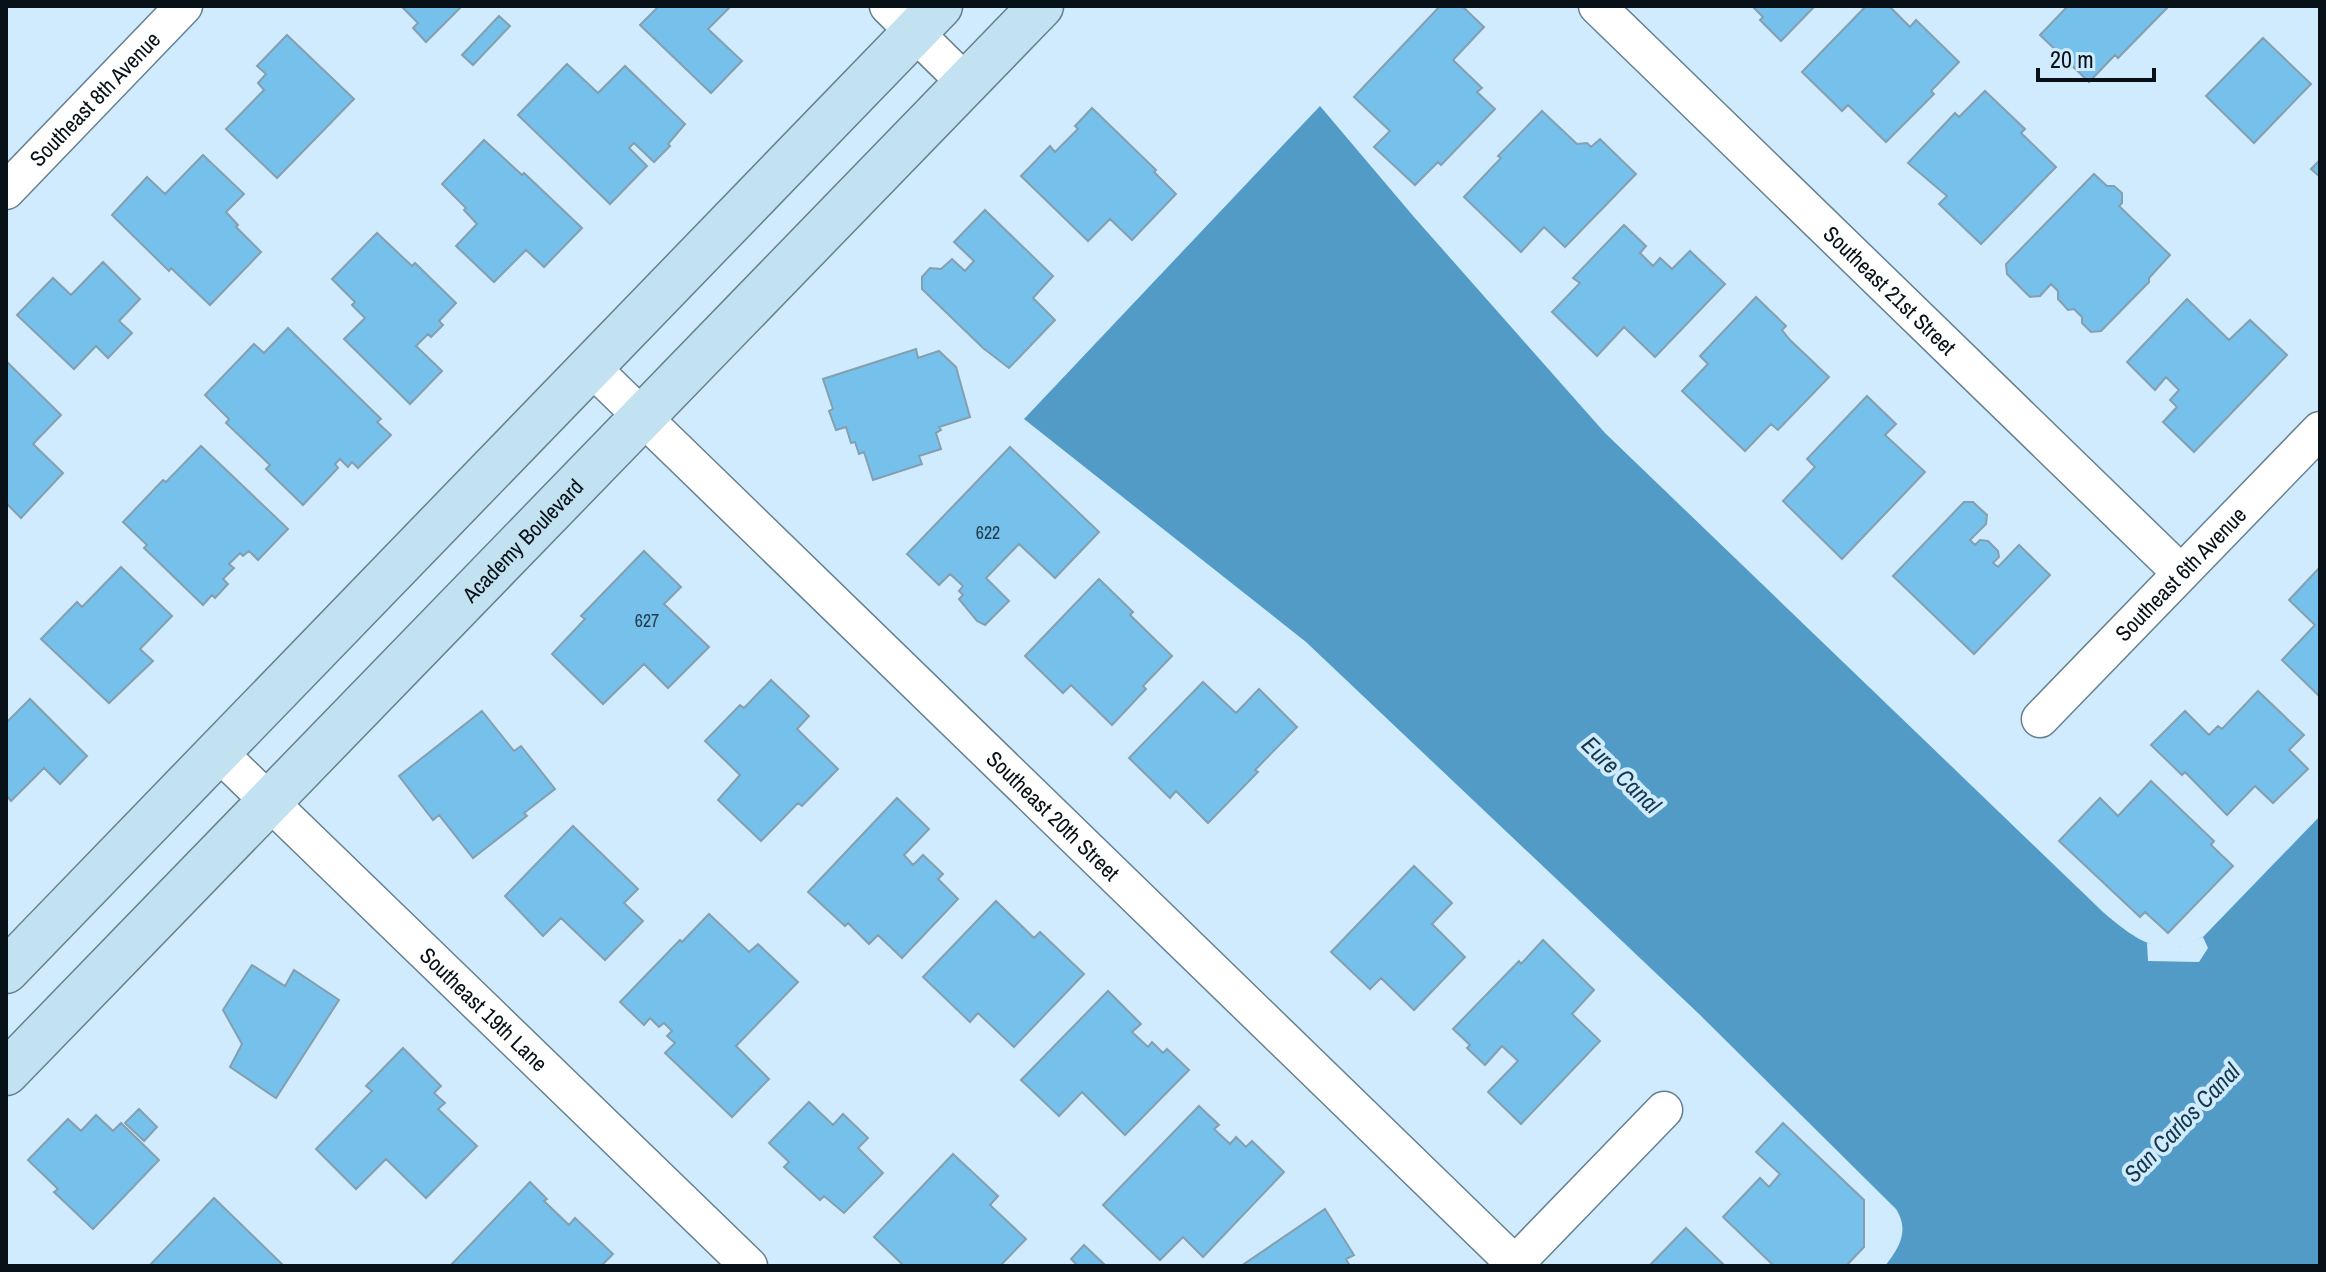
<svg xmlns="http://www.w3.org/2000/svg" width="2326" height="1272" font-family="'Archivo Narrow',sans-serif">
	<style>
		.water { fill: #529bc6 }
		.pier { fill: #cfebfd }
		.building { fill: #76c0ec; stroke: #849faf; stroke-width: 2 }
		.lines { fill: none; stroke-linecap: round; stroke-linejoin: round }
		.street-casing { stroke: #678090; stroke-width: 39 }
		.secondary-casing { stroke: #678090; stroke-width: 47 }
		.street { stroke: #fff; stroke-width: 36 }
		.secondary { stroke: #c2e1f1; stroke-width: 44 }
		.labels { text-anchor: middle; stroke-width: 8; stroke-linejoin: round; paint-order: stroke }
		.number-label { font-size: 18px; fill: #233d4c }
		.street-label { font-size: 22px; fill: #071117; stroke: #cfebfd }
		.water-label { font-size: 24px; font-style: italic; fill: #16374a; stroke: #cfebfd }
	</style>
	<rect width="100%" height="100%" fill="#cfebfd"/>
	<!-- water -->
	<path class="water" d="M 1320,106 L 1414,217 L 1605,433 L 2103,912 C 2123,929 2149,952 2179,947 C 2186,946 2196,940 2203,937 L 2320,816 L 2320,1266 L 1885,1266 C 1899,1248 1910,1231 1896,1209 L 1698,1013 L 1306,642 L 1024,419 Z"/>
	<!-- pier -->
	<path class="pier" d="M 2203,937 L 2208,948 L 2199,962 L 2148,961 L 2147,943 L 2179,947 Z"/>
	<!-- building -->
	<path class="building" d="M 401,6 L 462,6 L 426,42 L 413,28 L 418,23 Z
		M 659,6 L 731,6 L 708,29 L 742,61 L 711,93 L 640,25 Z
		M 1440,6 L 1462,6 L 1484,27 L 1453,60 L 1482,88 L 1477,92 L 1495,109 L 1441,165 L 1438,162 L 1415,185 L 1374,147 L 1390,131 L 1354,97 Z
		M 1752,6 L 1815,6 L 1781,41 L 1760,20 L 1763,17 Z
		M 1866,6 L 1889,6 L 1910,27 L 1916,20 L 1959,62 L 1931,91 L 1934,94 L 1886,142 L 1848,105 L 1842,111 L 1802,72 Z
		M 2065,6 L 2169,6 L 2118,58 L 2115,55 L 2089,82 L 2040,35 L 2066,8 Z
		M 499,16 L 510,26 L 473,65 L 462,55 Z
		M 287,35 L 354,99 L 277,178 L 226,129 L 264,90 L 258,83 L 266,74 L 257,66 Z
		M 2263,38 L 2311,84 L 2254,143 L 2206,96 Z
		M 567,64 L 598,93 L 625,66 L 685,124 L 668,144 L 670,146 L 654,162 L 634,143 L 629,148 L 647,166 L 610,204 L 518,115 Z
		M 1985,91 L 2025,129 L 2021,133 L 2056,167 L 1981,244 L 1939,204 L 1947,196 L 1908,163 L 1955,113 L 1959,117 Z
		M 1092,108 L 1156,170 L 1154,172 L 1176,194 L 1132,240 L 1110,219 L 1088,241 L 1021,176 L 1050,146 L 1055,152 L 1078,129 L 1075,126 Z
		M 1542,111 L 1577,144 L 1587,143 L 1591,147 L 1600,139 L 1636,174 L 1565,247 L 1544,227 L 1521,252 L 1464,197 L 1501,158 L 1498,156 Z
		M 484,140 L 522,175 L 524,173 L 582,228 L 544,267 L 526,250 L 494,282 L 456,246 L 477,224 L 464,210 L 466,208 L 442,184 Z
		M 203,155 L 244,194 L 226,212 L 238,225 L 236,227 L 261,252 L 210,305 L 171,268 L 169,271 L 112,215 L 147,177 L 165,194 Z
		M 2320,160 L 2320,177 L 2311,169 Z
		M 2094,174 L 2107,186 L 2114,186 L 2122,193 L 2122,203 L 2119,206 L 2170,255 L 2149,278 L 2149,282 L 2101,331 L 2091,332 L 2082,323 L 2082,317 L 2074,309 L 2068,310 L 2058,299 L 2058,291 L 2051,284 L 2040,296 L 2030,297 L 2007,274 L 2006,264 Z
		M 985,210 L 1053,276 L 1033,298 L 1055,320 L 1009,368 L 983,348 L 922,289 L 922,277 L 930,268 L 941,269 L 952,259 L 965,271 L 974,261 L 954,242 Z
		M 1624,225 L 1646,246 L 1640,253 L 1653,266 L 1660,258 L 1672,269 L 1690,251 L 1725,284 L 1655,357 L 1624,327 L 1597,356 L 1552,312 L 1580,283 L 1573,278 Z
		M 377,233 L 412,266 L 415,263 L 456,303 L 439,321 L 443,325 L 431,337 L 428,334 L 416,346 L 442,371 L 410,404 L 344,339 L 365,318 L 352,305 L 355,302 L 332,279 Z
		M 103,262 L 140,299 L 119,321 L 132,333 L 108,358 L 96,346 L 74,369 L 17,315 L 53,278 L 71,295 Z
		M 1756,297 L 1786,326 L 1782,330 L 1790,340 L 1829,377 L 1778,430 L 1771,424 L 1745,451 L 1682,391 L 1708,364 L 1700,356 Z
		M 2187,299 L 2229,340 L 2250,320 L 2287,355 L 2194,452 L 2163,422 L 2177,407 L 2170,400 L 2179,390 L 2166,377 L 2155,390 L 2127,362 Z
		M 288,328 L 381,419 L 377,422 L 391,435 L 358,468 L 352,462 L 348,467 L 340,459 L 335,464 L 338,468 L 303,505 L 266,469 L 270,465 L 226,423 L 229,419 L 205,395 L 254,344 L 264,353 Z
		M 916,349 L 918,358 L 939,351 L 956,367 L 970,417 L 939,427 L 941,430 L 936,433 L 941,449 L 919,456 L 922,464 L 873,480 L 864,452 L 859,454 L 855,442 L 851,443 L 846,427 L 836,430 L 829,411 L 833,409 L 823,379 Z
		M 6,361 L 61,415 L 33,444 L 63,473 L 21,518 L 6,503 Z
		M 1867,396 L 1896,424 L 1885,435 L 1925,472 L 1842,559 L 1783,501 L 1815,467 L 1807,459 Z
		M 201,446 L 288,529 L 258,560 L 249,551 L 243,556 L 240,553 L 229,564 L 234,568 L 223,579 L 228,584 L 215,598 L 212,595 L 203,605 L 144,548 L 147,545 L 123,522 L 163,480 L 166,482 Z
		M 1010,447 L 1099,532 L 1055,578 L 1019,544 L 986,578 L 1009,601 L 985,625 L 977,621 L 959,599 L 963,595 L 959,591 L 963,586 L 950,574 L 939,585 L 907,554 Z
		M 1964,502 L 1973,502 L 1987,515 L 1986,524 L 1970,540 L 1975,545 L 1980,540 L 1988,541 L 1998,551 L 1999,557 L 1993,563 L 1998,567 L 2019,545 L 2050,575 L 1974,654 L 1893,576 Z
		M 644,551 L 681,587 L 664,604 L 709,647 L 668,688 L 644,664 L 603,704 L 552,654 L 585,619 L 581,616 Z
		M 121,567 L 172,616 L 140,649 L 153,661 L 109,703 L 41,639 L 77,602 L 82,607 Z
		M 2320,567 L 2320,697 L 2282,660 L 2315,625 L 2289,600 Z
		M 1099,579 L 1133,612 L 1130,615 L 1172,656 L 1143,686 L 1146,689 L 1112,725 L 1071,685 L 1063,693 L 1025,656 Z
		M 771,680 L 809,716 L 797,729 L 838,769 L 802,806 L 798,803 L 761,841 L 718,800 L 740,775 L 705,741 L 740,705 L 744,708 Z
		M 1203,682 L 1236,713 L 1259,689 L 1297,727 L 1255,770 L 1258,772 L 1208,823 L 1176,791 L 1170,798 L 1129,758 Z
		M 2258,691 L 2304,735 L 2289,750 L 2308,769 L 2273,803 L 2255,786 L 2227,815 L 2185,772 L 2182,775 L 2151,745 L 2185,711 L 2209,735 L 2218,726 L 2222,729 Z
		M 30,699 L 87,756 L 60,784 L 44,768 L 11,801 L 6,795 L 6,723 Z
		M 482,711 L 514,751 L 521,746 L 555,789 L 524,813 L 527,816 L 473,858 L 439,815 L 433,820 L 399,776 Z
		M 2151,781 L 2214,841 L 2211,845 L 2233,866 L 2168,933 L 2145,912 L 2140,917 L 2059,841 L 2100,798 L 2118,816 Z
		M 897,798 L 929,829 L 904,855 L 913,865 L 923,855 L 943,874 L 938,879 L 958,899 L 902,958 L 878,935 L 869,944 L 848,923 L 845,926 L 808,892 Z
		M 573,826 L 638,889 L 624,903 L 643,921 L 605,960 L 561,918 L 543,936 L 505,896 Z
		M 1414,866 L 1452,903 L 1432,924 L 1465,957 L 1414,1010 L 1381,978 L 1370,989 L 1331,952 Z
		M 996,901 L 1034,938 L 1040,932 L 1084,974 L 1014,1047 L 978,1013 L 970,1022 L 923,977 Z
		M 709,914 L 749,952 L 758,944 L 798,982 L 736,1046 L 769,1079 L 732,1117 L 665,1053 L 675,1043 L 667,1036 L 672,1031 L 664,1023 L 659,1027 L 650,1018 L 644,1025 L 620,1002 L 680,940 L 682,942 Z
		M 1543,940 L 1594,990 L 1572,1014 L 1600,1041 L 1521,1124 L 1488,1092 L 1518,1061 L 1502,1046 L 1485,1065 L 1467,1048 L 1470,1045 L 1453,1029 L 1519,961 L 1521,964 Z
		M 252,965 L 285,986 L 294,970 L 339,1000 L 276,1098 L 230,1067 L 242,1044 L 223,1010 Z
		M 1108,991 L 1141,1024 L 1132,1032 L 1148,1047 L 1152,1042 L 1163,1053 L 1167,1049 L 1189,1070 L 1125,1135 L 1082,1092 L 1059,1116 L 1021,1080 Z
		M 403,1048 L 441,1086 L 434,1093 L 445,1103 L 438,1109 L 477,1146 L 426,1198 L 386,1159 L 356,1189 L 316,1149 L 372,1091 L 366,1086 Z
		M 809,1102 L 833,1125 L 843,1114 L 868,1138 L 858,1148 L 883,1173 L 844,1213 L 824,1196 L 820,1200 L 784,1167 L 789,1162 L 769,1143 Z
		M 1199,1106 L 1219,1125 L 1214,1129 L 1230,1144 L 1236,1137 L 1246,1147 L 1252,1141 L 1284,1172 L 1203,1257 L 1183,1237 L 1160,1260 L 1103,1205 Z
		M 139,1109 L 157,1127 L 144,1141 L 125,1123 Z
		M 96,1115 L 113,1131 L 121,1123 L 159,1160 L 93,1229 L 54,1192 L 58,1189 L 28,1160 L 68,1119 L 81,1131 Z
		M 1783,1123 L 1864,1200 L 1864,1247 L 1846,1266 L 1774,1266 L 1723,1217 L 1760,1178 L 1769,1187 L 1780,1174 L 1756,1152 Z
		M 953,1154 L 998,1196 L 990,1205 L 1026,1239 L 1000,1266 L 904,1266 L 874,1237 Z
		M 530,1182 L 547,1199 L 544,1201 L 569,1225 L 575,1218 L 613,1254 L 601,1266 L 450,1266 Z
		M 214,1198 L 284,1266 L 149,1266 Z
		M 1325,1209 L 1354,1255 L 1346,1259 L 1350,1266 L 1241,1266 Z
		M 1686,1228 L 1725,1266 L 1649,1266 Z
		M 1084,1245 L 1106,1266 L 1078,1266 L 1071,1259 Z"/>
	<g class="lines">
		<defs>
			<g id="street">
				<path d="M 888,6 L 966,83"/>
				<path id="s1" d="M 1597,6 L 2181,573"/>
				<path id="s2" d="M 6,191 L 184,6"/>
				<path id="s3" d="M 591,367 L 1515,1264"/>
				<path id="s4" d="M 2040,719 L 2320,430"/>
				<path id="s5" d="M 218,752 L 749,1266"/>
				<path d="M 1513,1266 L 1664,1110"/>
			</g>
			<g id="secondary">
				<path d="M 6,971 L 940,6"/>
				<path id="s6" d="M 6,1073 L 1041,6"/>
			</g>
		</defs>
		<!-- street casing -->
		<use href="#street" class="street-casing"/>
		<!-- secondary casing -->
		<use href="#secondary" class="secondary-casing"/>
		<!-- street -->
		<use href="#street" class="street"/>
		<!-- secondary -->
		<use href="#secondary" class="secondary"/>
	</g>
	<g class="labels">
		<!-- number labels -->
		<g class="number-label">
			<text x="988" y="539">622</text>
			<text x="647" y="627">627</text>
		</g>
		<!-- street labels -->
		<g class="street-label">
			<text dy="8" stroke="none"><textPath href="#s2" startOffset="128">Southeast 8th Avenue</textPath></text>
			<text dy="8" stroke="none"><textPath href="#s1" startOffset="408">Southeast 21st Street</textPath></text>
			<text dy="8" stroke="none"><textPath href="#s6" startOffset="742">Academy Boulevard</textPath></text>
			<text dy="8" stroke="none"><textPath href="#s4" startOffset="202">Southeast 6th Avenue</textPath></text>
			<text dy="8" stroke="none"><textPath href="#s3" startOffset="644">Southeast 20th Street</textPath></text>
			<text dy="8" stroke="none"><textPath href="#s5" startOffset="370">Southeast 19th Lane</textPath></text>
		</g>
		<!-- water labels -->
		<g class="water-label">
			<text transform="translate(1621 775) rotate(44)" y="8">Eure Canal</text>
			<text transform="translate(2182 1123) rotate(-46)" y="8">San Carlos Canal</text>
		</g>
	</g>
	<!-- border -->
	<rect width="2326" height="1272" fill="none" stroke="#071117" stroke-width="16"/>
	<!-- scale -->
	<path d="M2038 68v12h116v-12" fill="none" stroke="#071117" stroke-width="4"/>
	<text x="2050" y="68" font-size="24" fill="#071117" stroke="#cfebfd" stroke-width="6" paint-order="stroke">20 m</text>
</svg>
